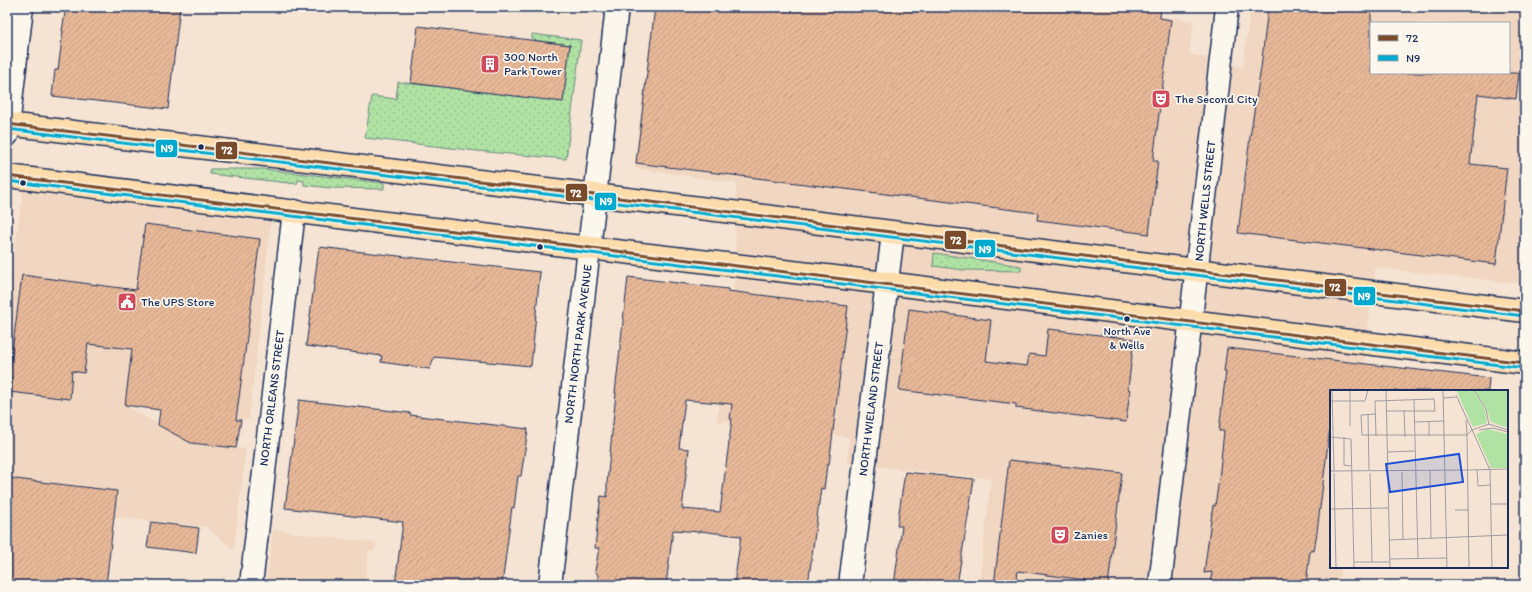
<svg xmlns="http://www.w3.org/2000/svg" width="1532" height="592" font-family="Itim,sans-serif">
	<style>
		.built { fill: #f1d7c1; fill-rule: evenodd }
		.green { fill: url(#green-dots); stroke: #668880 }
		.building { fill: url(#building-hatch); stroke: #1b2f5e; fill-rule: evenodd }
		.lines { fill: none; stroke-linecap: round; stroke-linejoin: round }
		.minor-casing { stroke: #1b2f5e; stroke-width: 25 }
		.tertiary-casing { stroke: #1b2f5e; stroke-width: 25 }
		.primary-casing { stroke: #1b2f5e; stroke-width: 25 }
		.minor { stroke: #fbf7ec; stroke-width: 22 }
		.tertiary { stroke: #fbf7ec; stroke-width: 22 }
		.primary { stroke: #fddcac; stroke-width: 22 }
		.bus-1-casing { stroke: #fbf7ec; stroke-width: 6 }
		.bus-2-casing { stroke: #fbf7ec; stroke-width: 6 }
		.bus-1 { stroke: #7a4b2a; stroke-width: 3 }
		.bus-2 { stroke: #00a9ce; stroke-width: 3 }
		.bus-dot { fill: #1b2f5e; stroke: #fbf7ec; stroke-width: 1.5 }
		.labels { text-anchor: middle; stroke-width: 3.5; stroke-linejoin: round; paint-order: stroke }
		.bus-label { font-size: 11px; fill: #1b2f5e; stroke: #fbf7ec }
		.poi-label { font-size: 12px; fill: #1b2f5e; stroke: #fbf7ec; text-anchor: start }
		.street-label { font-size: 12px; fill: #1b2f5e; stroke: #fbf7ec }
		.inset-road { fill: none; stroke: #9e9ca4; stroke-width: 1 }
		.view { fill: #1d4ed8; fill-opacity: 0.15; stroke: #1d4ed8; stroke-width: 2 }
		.inset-edge { fill: none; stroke: #1b2f5e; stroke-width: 2 }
		.line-badge { stroke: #fbf7ec; stroke-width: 1.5 }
		.badge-label { font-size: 11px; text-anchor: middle; font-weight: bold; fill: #fff }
	</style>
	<defs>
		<pattern id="green-dots" width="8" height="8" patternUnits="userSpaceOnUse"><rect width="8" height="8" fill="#b0e2a3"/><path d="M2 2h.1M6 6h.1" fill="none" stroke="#97c28f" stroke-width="1.8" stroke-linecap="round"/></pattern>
		<pattern id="building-hatch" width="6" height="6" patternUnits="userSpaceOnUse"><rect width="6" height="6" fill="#e7b898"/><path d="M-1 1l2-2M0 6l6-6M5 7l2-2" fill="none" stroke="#c69e85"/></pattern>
	</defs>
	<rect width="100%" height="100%" fill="#f5e4d3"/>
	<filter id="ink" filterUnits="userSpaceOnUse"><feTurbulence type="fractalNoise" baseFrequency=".025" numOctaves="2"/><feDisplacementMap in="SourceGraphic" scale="8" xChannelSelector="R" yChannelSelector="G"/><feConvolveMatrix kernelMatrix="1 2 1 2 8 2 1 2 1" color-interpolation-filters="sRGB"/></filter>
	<g filter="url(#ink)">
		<!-- built -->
		<path class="built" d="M 654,7 L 1083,7 L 1194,21 L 1189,54 L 1243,67 L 1250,7 L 1525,7 L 1525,21 L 1515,100 L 1525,102 L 1525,284 L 1375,268 L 1361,391 L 1331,391 L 1331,567 L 1341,567 L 1339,585 L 979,585 L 991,479 L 847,463 L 849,437 L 717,421 L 735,276 L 736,183 L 634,168 ZM 1371,23 L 1509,23 L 1509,73 L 1371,73 Z
			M 23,191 L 271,222 L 249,419 L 236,420 L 126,406 L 191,443 L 246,449 L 234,550 L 206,527 L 114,517 L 117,491 L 7,478 L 7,300 Z
			M 273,530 L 376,543 L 375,551 L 369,550 L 365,585 L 266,585 Z"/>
		<!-- green -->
		<path class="green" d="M 532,34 L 581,40 L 566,159 L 477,151 L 365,138 L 372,96 L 396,99 L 398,82 L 563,101 L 570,45 L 532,40 Z
			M 210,169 L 262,169 L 384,183 L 384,189 L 331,188 L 304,185 L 304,181 L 298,180 L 297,184 L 210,174 Z
			M 934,253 L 1021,266 L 1021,271 L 964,270 L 933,266 Z"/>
		<!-- building -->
		<path class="building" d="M 66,7 L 180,7 L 168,109 L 52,96 L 55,70 L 58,70 L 63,31 L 62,31 Z
			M 655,7 L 1161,7 L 1160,18 L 1171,20 L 1153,161 L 1158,161 L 1149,234 L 1037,220 L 1038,213 L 636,163 Z
			M 1268,7 L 1371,7 L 1371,73 L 1519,73 L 1516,99 L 1478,94 L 1470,164 L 1507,168 L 1496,264 L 1238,233 L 1250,137 L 1261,68 Z
			M 418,26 L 570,45 L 563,102 L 411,83 Z
			M 145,224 L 260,239 L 236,420 L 241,420 L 236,448 L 191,443 L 158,425 L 160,410 L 125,405 L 132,349 L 88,344 L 84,373 L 72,371 L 70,399 L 9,392 L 12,378 L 9,375 L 22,275 L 136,290 Z
			M 319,247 L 540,272 L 531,366 L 434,357 L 430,369 L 381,362 L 382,356 L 306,346 Z
			M 628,277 L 728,289 L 728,291 L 848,306 L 829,465 L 827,465 L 824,489 L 821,488 L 808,585 L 734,585 L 741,536 L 700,531 L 700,532 L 673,530 L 666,585 L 597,585 L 598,575 L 595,571 L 599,548 L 595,548 L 598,518 L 601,496 L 607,497 L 607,483 L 616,393 L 615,393 ZM 685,400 L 732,404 L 730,419 L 732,419 L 720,512 L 682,509 L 689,449 L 679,448 Z
			M 909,309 L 991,320 L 986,361 L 1027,366 L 1029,354 L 1045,356 L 1048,329 L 1134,339 L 1128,389 L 1130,390 L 1126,422 L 1016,408 L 1016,404 L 899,390 Z
			M 1227,348 L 1489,378 L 1488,391 L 1331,391 L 1331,419 L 1317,532 L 1314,551 L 1310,550 L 1306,585 L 1210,585 L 1212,572 L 1204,573 L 1213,505 L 1215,506 L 1219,479 L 1224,431 L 1219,431 L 1226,371 L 1224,371 Z
			M 299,400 L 410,413 L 410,415 L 528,429 L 521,476 L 518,476 L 514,508 L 512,507 L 502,585 L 395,585 L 403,522 L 285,508 Z
			M 1009,460 L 1122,473 L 1108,585 L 1084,585 L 1085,580 L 1018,571 L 1016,585 L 994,585 Z
			M 905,472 L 974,479 L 957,585 L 894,585 L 902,526 L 897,526 Z
			M 7,478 L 117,491 L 106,585 L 7,585 Z
			M 151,522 L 199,528 L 196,553 L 147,547 Z"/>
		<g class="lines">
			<defs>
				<path id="minor" d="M 251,585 L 294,211
					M 550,585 L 617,7
					M 850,585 L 893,233"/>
				<path id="tertiary" d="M 7,135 L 22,7
					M 1160,585 L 1227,7"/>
				<path id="primary" d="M 7,124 L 563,191 L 1525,311
					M 7,176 L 556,244 L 886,283 L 1525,363"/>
			</defs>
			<!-- minor casing -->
			<use href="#minor" class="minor-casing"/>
			<!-- tertiary casing -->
			<use href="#tertiary" class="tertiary-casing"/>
			<!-- primary casing -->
			<use href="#primary" class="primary-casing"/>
			<!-- minor -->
			<use href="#minor" class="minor"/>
			<!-- tertiary -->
			<use href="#tertiary" class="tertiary"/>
			<!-- primary -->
			<use href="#primary" class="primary"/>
			<defs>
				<path id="bus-1" d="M 7,124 L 563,191 L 1525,311
					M 7,176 C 513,239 1019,300 1525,363"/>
				<path id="bus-2" d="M 7,129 L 562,196 L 1524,316
					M 7,181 C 513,244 1019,305 1524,368"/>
			</defs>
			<!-- bus-1 casing -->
			<use href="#bus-1" class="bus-1-casing"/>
			<!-- bus-2 casing -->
			<use href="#bus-2" class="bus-2-casing"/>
			<!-- bus-1 -->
			<use href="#bus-1" class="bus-1"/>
			<!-- bus-2 -->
			<use href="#bus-2" class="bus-2"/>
		</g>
	</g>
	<!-- icons -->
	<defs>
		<symbol id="building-square" viewBox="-11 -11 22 22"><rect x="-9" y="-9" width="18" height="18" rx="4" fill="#d1495b" stroke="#fbf7ec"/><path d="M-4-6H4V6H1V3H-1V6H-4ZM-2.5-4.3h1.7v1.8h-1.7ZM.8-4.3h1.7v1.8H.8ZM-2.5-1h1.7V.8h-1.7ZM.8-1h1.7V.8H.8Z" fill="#fff"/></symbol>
		<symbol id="theatre-square" viewBox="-11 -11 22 22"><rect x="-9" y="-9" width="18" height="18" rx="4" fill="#d1495b" stroke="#fbf7ec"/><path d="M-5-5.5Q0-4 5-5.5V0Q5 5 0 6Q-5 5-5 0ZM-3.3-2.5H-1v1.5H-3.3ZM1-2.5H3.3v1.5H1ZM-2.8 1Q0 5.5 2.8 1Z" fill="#fff"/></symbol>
		<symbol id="civic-square" viewBox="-11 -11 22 22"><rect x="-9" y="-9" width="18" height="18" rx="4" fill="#d1495b" stroke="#fbf7ec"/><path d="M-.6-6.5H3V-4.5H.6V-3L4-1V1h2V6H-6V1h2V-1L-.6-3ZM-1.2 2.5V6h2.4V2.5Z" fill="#fff"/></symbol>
	</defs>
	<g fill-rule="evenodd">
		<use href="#building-square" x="479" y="53" width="22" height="22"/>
		<use href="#theatre-square" x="1150" y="88" width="22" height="22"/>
		<use href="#civic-square" x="116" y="291" width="22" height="22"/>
		<use href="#theatre-square" x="1049" y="524" width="22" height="22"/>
	</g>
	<!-- markers -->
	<g class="bus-dot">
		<circle cx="201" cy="147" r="3.5"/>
		<circle cx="23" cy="183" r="3.5"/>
		<circle cx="540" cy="247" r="3.5"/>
		<circle cx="1127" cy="319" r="3.5"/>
	</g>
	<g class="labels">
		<!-- bus labels -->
		<g class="bus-label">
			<text x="1127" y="335">North Ave<tspan x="1127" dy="14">&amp; Wells</tspan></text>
		</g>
		<!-- poi labels -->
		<g class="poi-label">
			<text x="504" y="61">300 North<tspan x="504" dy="14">Park Tower</tspan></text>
			<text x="1175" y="103">The Second City</text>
			<text x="141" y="306">The UPS Store</text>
			<text x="1074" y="539">Zanies</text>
		</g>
		<!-- street labels -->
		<g class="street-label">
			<text transform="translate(1205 201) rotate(-84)" y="4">NORTH WELLS STREET</text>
			<text transform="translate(578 344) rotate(-83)" y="4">NORTH NORTH PARK AVENUE</text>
			<text transform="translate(272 398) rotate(-83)" y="4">NORTH ORLEANS STREET</text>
			<text transform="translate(871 409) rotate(-83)" y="4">NORTH WIELAND STREET</text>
		</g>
	</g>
	<!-- overview -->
	<g transform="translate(1330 390)">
		<rect width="178" height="178" fill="#f5e4d3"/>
		<path d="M 126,0 L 143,0 L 155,19 L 157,33 L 143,37 ZM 144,0 L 178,0 L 178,38 L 161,32 L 156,17 ZM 158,39 L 178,44 L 178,78 L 161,78 L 146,44 Z" fill="#b0e2a3"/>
		<path class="inset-road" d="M 2,0 L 4,81M 20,0 L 20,36M 56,0 L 60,178M 113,0 L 117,178M 144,0 L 156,19 L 159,35M 126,5 L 143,42M 113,8 L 126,7M 84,9 L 88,169M 0,11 L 35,11 L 38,0M 74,20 L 75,47M 38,24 L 39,80M 46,24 L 31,25 L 32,45 L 137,45 L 136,30M 85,32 L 114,31M 99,32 L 99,46M 149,40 L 163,38 L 178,42M 143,42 L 160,80 L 162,178M 46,46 L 45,11 L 104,9 L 105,21 L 56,21M 0,47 L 21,49 L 24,178M 14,47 L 14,75 L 21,76M 57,62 L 85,61M 100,80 L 101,149M 139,80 L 178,79M 147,80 L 148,96 L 160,95M 0,81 L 139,80M 72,82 L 73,150M 4,83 L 6,178M 40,83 L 42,172M 161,114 L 178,114M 0,119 L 58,118M 125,120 L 139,120M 59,150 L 178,145M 60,169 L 117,168M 24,172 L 60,172M 139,178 L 137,45 L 142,40 L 159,34 L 178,40"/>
		<path class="view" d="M 129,64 L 133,92 L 60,102 L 56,74 Z"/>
		<rect width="178" height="178" class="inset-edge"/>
	</g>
	<g class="line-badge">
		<rect x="155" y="139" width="23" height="19" rx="4" fill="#00a9ce"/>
		<rect x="215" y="141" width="23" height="19" rx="4" fill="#7a4b2a"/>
		<rect x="565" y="183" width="23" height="19" rx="4" fill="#7a4b2a"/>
		<rect x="594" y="192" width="23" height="19" rx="4" fill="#00a9ce"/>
		<rect x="944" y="230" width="23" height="20" rx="4" fill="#7a4b2a"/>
		<rect x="974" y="239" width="22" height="19" rx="4" fill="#00a9ce"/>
		<rect x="1324" y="278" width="23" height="19" rx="4" fill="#7a4b2a"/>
		<rect x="1353" y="286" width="23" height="20" rx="4" fill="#00a9ce"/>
	</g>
	<g class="badge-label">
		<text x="167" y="152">N9</text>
		<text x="227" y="154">72</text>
		<text x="576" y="197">72</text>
		<text x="606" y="205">N9</text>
		<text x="956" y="244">72</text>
		<text x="985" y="253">N9</text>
		<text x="1335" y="291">72</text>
		<text x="1364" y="300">N9</text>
	</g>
	<!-- margin -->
	<rect width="1532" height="592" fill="none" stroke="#fbf7ec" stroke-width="24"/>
	<rect x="12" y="12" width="1508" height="568" fill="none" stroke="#1b2f5e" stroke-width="1.5" filter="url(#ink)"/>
	<!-- legend -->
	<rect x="1370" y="22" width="140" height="52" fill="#fbf7ec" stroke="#a1a7b3"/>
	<rect x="1378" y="35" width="20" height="6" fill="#7a4b2a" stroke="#a1a7b3"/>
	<text x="1406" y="42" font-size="12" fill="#1b2f5e">72</text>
	<rect x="1378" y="55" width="20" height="6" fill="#00a9ce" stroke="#a1a7b3"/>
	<text x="1406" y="62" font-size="12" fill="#1b2f5e">N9</text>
</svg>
